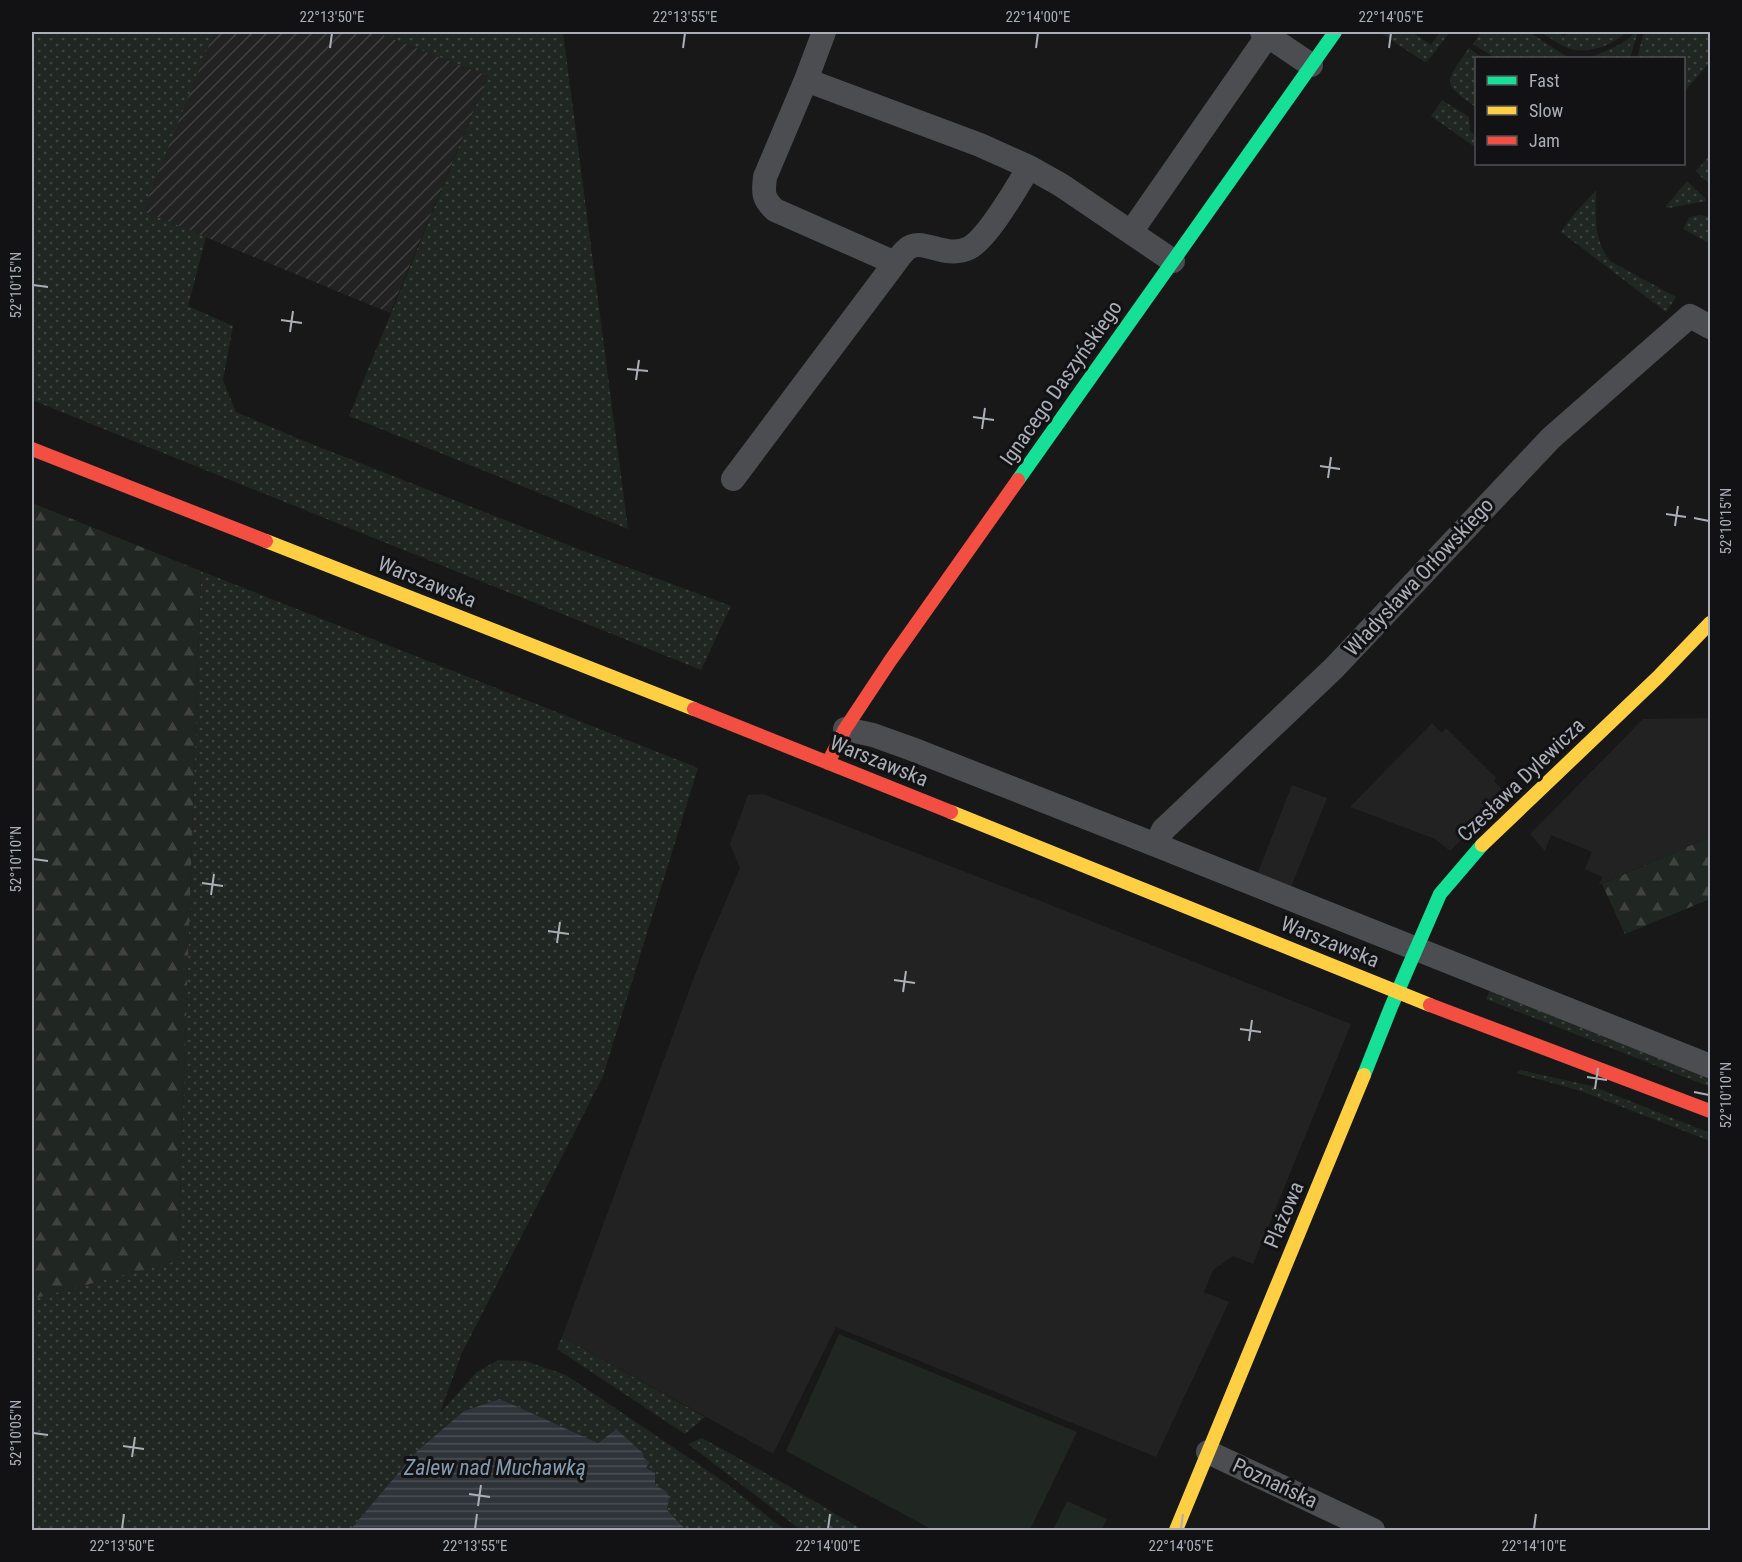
<svg xmlns="http://www.w3.org/2000/svg" width="1742" height="1562" font-family="'Roboto Condensed',sans-serif">
	<style>
		.built { fill: #222223 }
		.industrial { fill: url(#industrial-furrows) }
		.grass { fill: url(#grass-dots) }
		.forest { fill: url(#forest-firs) }
		.park { fill: #202621 }
		.water { fill: url(#water-rules) }
		.lines { fill: none; stroke-linecap: round; stroke-linejoin: round }
		.street { stroke: #4c4d50; stroke-width: 24 }
		.fast { stroke: #16e098; stroke-width: 14 }
		.slow { stroke: #ffcf43; stroke-width: 14 }
		.jam { stroke: #f24e42; stroke-width: 14 }
		.ticks { fill: none; stroke: #aaaeb7; stroke-width: 2 }
		.labels { text-anchor: middle; stroke-width: 6; stroke-linejoin: round; paint-order: stroke }
		.street-label { font-size: 21px; fill: #aaaeb7; stroke: #121214 }
		.water-label { font-size: 22px; font-style: italic; fill: #849aaf; stroke: #121214 }
		.neatline { fill: none; stroke: #aaaeb7; stroke-width: 2 }
		.ticks-label { font-size: 15px; text-anchor: middle; fill: #aaaeb7 }
	</style>
	<defs>
		<pattern id="industrial-furrows" width="10" height="10" patternUnits="userSpaceOnUse" patternTransform="scale(1.5)"><rect width="10" height="10" fill="#222223"/><path d="M-1 1l2-2M0 10L10 0M9 11l2-2" fill="none" stroke="#3f4041"/></pattern>
		<pattern id="grass-dots" width="8" height="8" patternUnits="userSpaceOnUse" patternTransform="scale(1.5)"><rect width="8" height="8" fill="#202621"/><path d="M2 2h.1M6 6h.1" fill="none" stroke="#3e433f" stroke-width="1.8" stroke-linecap="round"/></pattern>
		<pattern id="forest-firs" width="22" height="20" patternUnits="userSpaceOnUse" patternTransform="scale(1.5)"><rect width="22" height="20" fill="#202621"/><path d="M5 1l3.5 6h-7zM16 11l3.5 6h-7z" fill="#3e433f"/></pattern>
		<pattern id="water-rules" width="6" height="5" patternUnits="userSpaceOnUse" patternTransform="scale(1.5)"><rect width="6" height="5" fill="#2e343a"/><path d="M0 2.5h6" fill="none" stroke="#4a4f54"/></pattern>
	</defs>
	<rect width="100%" height="100%" fill="#181818"/>
	<!-- built -->
	<path class="built" d="M 1710,718 L 1710,837 L 1599,885 L 1602,877 L 1585,869 L 1592,852 L 1551,835 L 1545,851 L 1530,834 L 1643,719 Z
		M 1432,723 L 1442,733 L 1446,728 L 1496,778 L 1494,781 L 1506,794 L 1450,851 L 1435,839 L 1350,807 Z
		M 1292,785 L 1327,798 L 1291,887 L 1257,875 Z
		M 763,794 L 1038,900 L 1351,1024 L 1253,1264 L 1233,1256 L 1213,1270 L 1204,1292 L 1229,1302 L 1156,1457 L 836,1327 L 773,1454 L 562,1337 L 700,961 L 740,868 L 730,844 L 748,795 Z"/>
	<!-- industrial -->
	<path class="industrial" d="M 214,32 L 375,32 L 488,76 L 390,313 L 142,211 Z"/>
	<!-- grass -->
	<path class="grass" d="M 32,32 L 214,32 L 143,211 L 206,237 L 188,306 L 233,326 L 223,380 L 236,412 L 299,439 L 581,550 L 731,606 L 701,670 L 32,400 Z
		M 375,32 L 563,32 L 628,529 L 349,416 L 488,76 Z
		M 1379,32 L 1412,32 L 1431,45 L 1440,32 L 1450,32 L 1427,62 L 1423,61 Z
		M 1481,32 L 1529,32 L 1569,58 L 1495,58 L 1473,44 Z
		M 1541,32 L 1557,32 L 1564,36 L 1568,32 L 1627,32 C 1612,46 1585,56 1565,47 C 1557,43 1549,37 1541,32 Z
		M 1635,32 L 1638,32 L 1630,58 L 1591,58 L 1594,56 C 1609,49 1624,45 1635,32 Z
		M 1644,32 L 1710,32 L 1710,62 L 1684,92 L 1684,58 L 1637,58 Z
		M 1469,48 L 1483,58 L 1476,58 L 1476,107 C 1440,82 1445,83 1469,48 Z
		M 1442,100 L 1469,117 L 1470,131 L 1476,135 L 1476,148 L 1431,116 Z
		M 1710,155 L 1710,182 C 1704,182 1700,175 1696,171 Z
		M 1687,181 L 1705,198 L 1706,201 L 1669,208 L 1665,207 Z
		M 1596,190 C 1596,217 1593,238 1610,261 L 1676,297 L 1666,312 L 1561,232 L 1574,214 Z
		M 1701,215 L 1710,217 L 1710,236 L 1707,242 L 1683,229 L 1689,217 Z
		M 201,571 L 698,768 L 603,1076 L 461,1355 L 440,1413 L 477,1372 L 498,1360 L 525,1361 L 566,1375 L 723,1481 L 785,1530 L 686,1530 L 667,1510 L 669,1499 L 655,1485 L 646,1468 L 643,1453 L 615,1429 L 598,1443 L 500,1399 L 416,1452 L 350,1530 L 32,1530 L 32,1299 L 178,1260 Z
		M 1491,987 L 1710,1073 L 1710,1087 L 1486,999 Z
		M 1520,1070 L 1592,1086 L 1710,1133 L 1710,1141 L 1578,1090 L 1516,1073 Z
		M 562,1337 L 705,1417 L 685,1434 L 557,1349 Z
		M 702,1438 L 785,1484 L 863,1530 L 801,1530 L 688,1444 Z"/>
	<!-- forest -->
	<path class="forest" d="M 32,503 L 201,571 L 178,1261 L 32,1299 Z
		M 1710,837 L 1710,899 L 1625,934 L 1602,884 Z"/>
	<!-- park -->
	<path class="park" d="M 839,1334 L 1077,1432 L 1030,1530 L 933,1530 L 786,1451 Z
		M 1067,1501 L 1107,1519 L 1102,1530 L 1053,1530 Z"/>
	<!-- water -->
	<path class="water" d="M 500,1399 L 598,1443 L 616,1429 L 643,1453 L 644,1458 L 649,1462 L 646,1468 L 655,1473 L 655,1485 L 667,1492 L 669,1499 L 667,1510 L 686,1530 L 350,1530 L 416,1452 L 464,1411 Z"/>
	<g class="lines">
		<!-- street -->
		<path class="street" d="M 824,32 L 806,80 L 765,177 C 763,193 763,199 775,210 L 895,263 C 898,259 902,253 907,249 C 922,236 944,260 969,248 C 988,238 1017,187 1029,167
			M 1262,32 L 1311,65
			M 806,80 L 980,145 L 1029,167 L 1061,185 L 1173,261
			M 1131,232 L 1268,35
			M 733,479 L 895,263
			M 845,729 L 873,735 L 912,749 L 1156,845 L 1710,1066
			M 1156,845 L 1163,830 L 1334,668 L 1551,438 L 1690,316 L 1710,327
			M 1208,1452 L 1373,1530"/>
		<!-- fast -->
		<path class="fast" d="M 1018,480 L 1335,32
			M 1364,1075 L 1391,1007 L 1440,894 L 1482,845"/>
		<!-- slow -->
		<path class="slow" d="M 266,541 L 694,709
			M 951,812 L 1430,1005
			M 1482,845 L 1658,677 L 1710,623
			M 1176,1530 L 1364,1075"/>
		<!-- jam -->
		<path class="jam" d="M 32,449 L 266,541
			M 694,709 L 951,812
			M 828,763 L 845,729 L 890,661 L 1018,480
			M 1430,1005 L 1710,1111"/>
	</g>
	<!-- ticks -->
	<path class="ticks" d="M 330,48 L 332,33M 683,48 L 685,33M 1036,48 L 1038,33M 1389,48 L 1391,33M 33,285 L 48,287M 281,320 L 302,323M 290,332 L 293,311M 627,369 L 648,371M 636,380 L 639,360M 973,417 L 994,420M 982,429 L 985,408M 1320,466 L 1340,469M 1328,478 L 1331,457M 1666,514 L 1686,517M 1694,518 L 1709,521M 1675,526 L 1678,506M 33,859 L 48,861M 202,883 L 223,886M 211,895 L 214,874M 548,931 L 569,934M 557,943 L 560,922M 894,980 L 915,983M 903,992 L 906,971M 1240,1029 L 1261,1032M 1249,1041 L 1252,1020M 1587,1077 L 1607,1080M 1595,1089 L 1598,1068M 1694,1092 L 1709,1095M 33,1433 L 48,1435M 123,1446 L 144,1449M 132,1457 L 135,1437M 469,1494 L 490,1497M 478,1506 L 481,1485M 122,1529 L 124,1514M 475,1529 L 477,1514M 828,1529 L 830,1514M 1181,1529 L 1183,1514M 1534,1529 L 1536,1514"/>
	<g class="labels">
		<!-- street labels -->
		<g class="street-label">
			<text transform="translate(1061 383) rotate(-55)" y="7">Ignacego Daszyńskiego</text>
			<text transform="translate(1419 577) rotate(-47)" y="7">Władysława Orłowskiego</text>
			<text transform="translate(427 582) rotate(22)" y="7">Warszawska</text>
			<text transform="translate(879 761) rotate(22)" y="7">Warszawska</text>
			<text transform="translate(1521 780) rotate(-44)" y="7">Czesława Dylewicza</text>
			<text transform="translate(1330 942) rotate(22)" y="7">Warszawska</text>
			<text transform="translate(1284 1215) rotate(-67)" y="7">Plażowa</text>
			<text transform="translate(1275 1483) rotate(25)" y="7">Poznańska</text>
		</g>
		<!-- water labels -->
		<g class="water-label">
			<text x="495" y="1475">Zalew nad Muchawką</text>
		</g>
	</g>
	<!-- border -->
	<rect width="1742" height="1562" fill="none" stroke="#121214" stroke-width="66"/>
	<!-- legend -->
	<rect x="1475" y="57" width="210" height="108" fill="#121214" stroke="#4f5055" stroke-width="1.5"/>
	<rect x="1487" y="76" width="30" height="9" fill="#16e098" stroke="#4f5055" stroke-width="1.5"/>
	<text x="1529" y="87" font-size="18" fill="#aaaeb7">Fast</text>
	<rect x="1487" y="106" width="30" height="9" fill="#ffcf43" stroke="#4f5055" stroke-width="1.5"/>
	<text x="1529" y="117" font-size="18" fill="#aaaeb7">Slow</text>
	<rect x="1487" y="136" width="30" height="9" fill="#f24e42" stroke="#4f5055" stroke-width="1.5"/>
	<text x="1529" y="147" font-size="18" fill="#aaaeb7">Jam</text>
	<rect x="33" y="33" width="1676" height="1496" class="neatline"/>
	<g class="ticks-label">
		<text x="332" y="22">22°13'50"E</text>
		<text x="685" y="22">22°13'55"E</text>
		<text x="1038" y="22">22°14'00"E</text>
		<text x="1391" y="22">22°14'05"E</text>
		<text transform="translate(16 285) rotate(-90)" y="5">52°10'15"N</text>
		<text transform="translate(1726 521) rotate(-90)" y="5">52°10'15"N</text>
		<text transform="translate(16 859) rotate(-90)" y="5">52°10'10"N</text>
		<text transform="translate(1726 1095) rotate(-90)" y="5">52°10'10"N</text>
		<text transform="translate(16 1433) rotate(-90)" y="5">52°10'05"N</text>
		<text x="122" y="1551">22°13'50"E</text>
		<text x="475" y="1551">22°13'55"E</text>
		<text x="828" y="1551">22°14'00"E</text>
		<text x="1181" y="1551">22°14'05"E</text>
		<text x="1534" y="1551">22°14'10"E</text>
	</g>
</svg>
